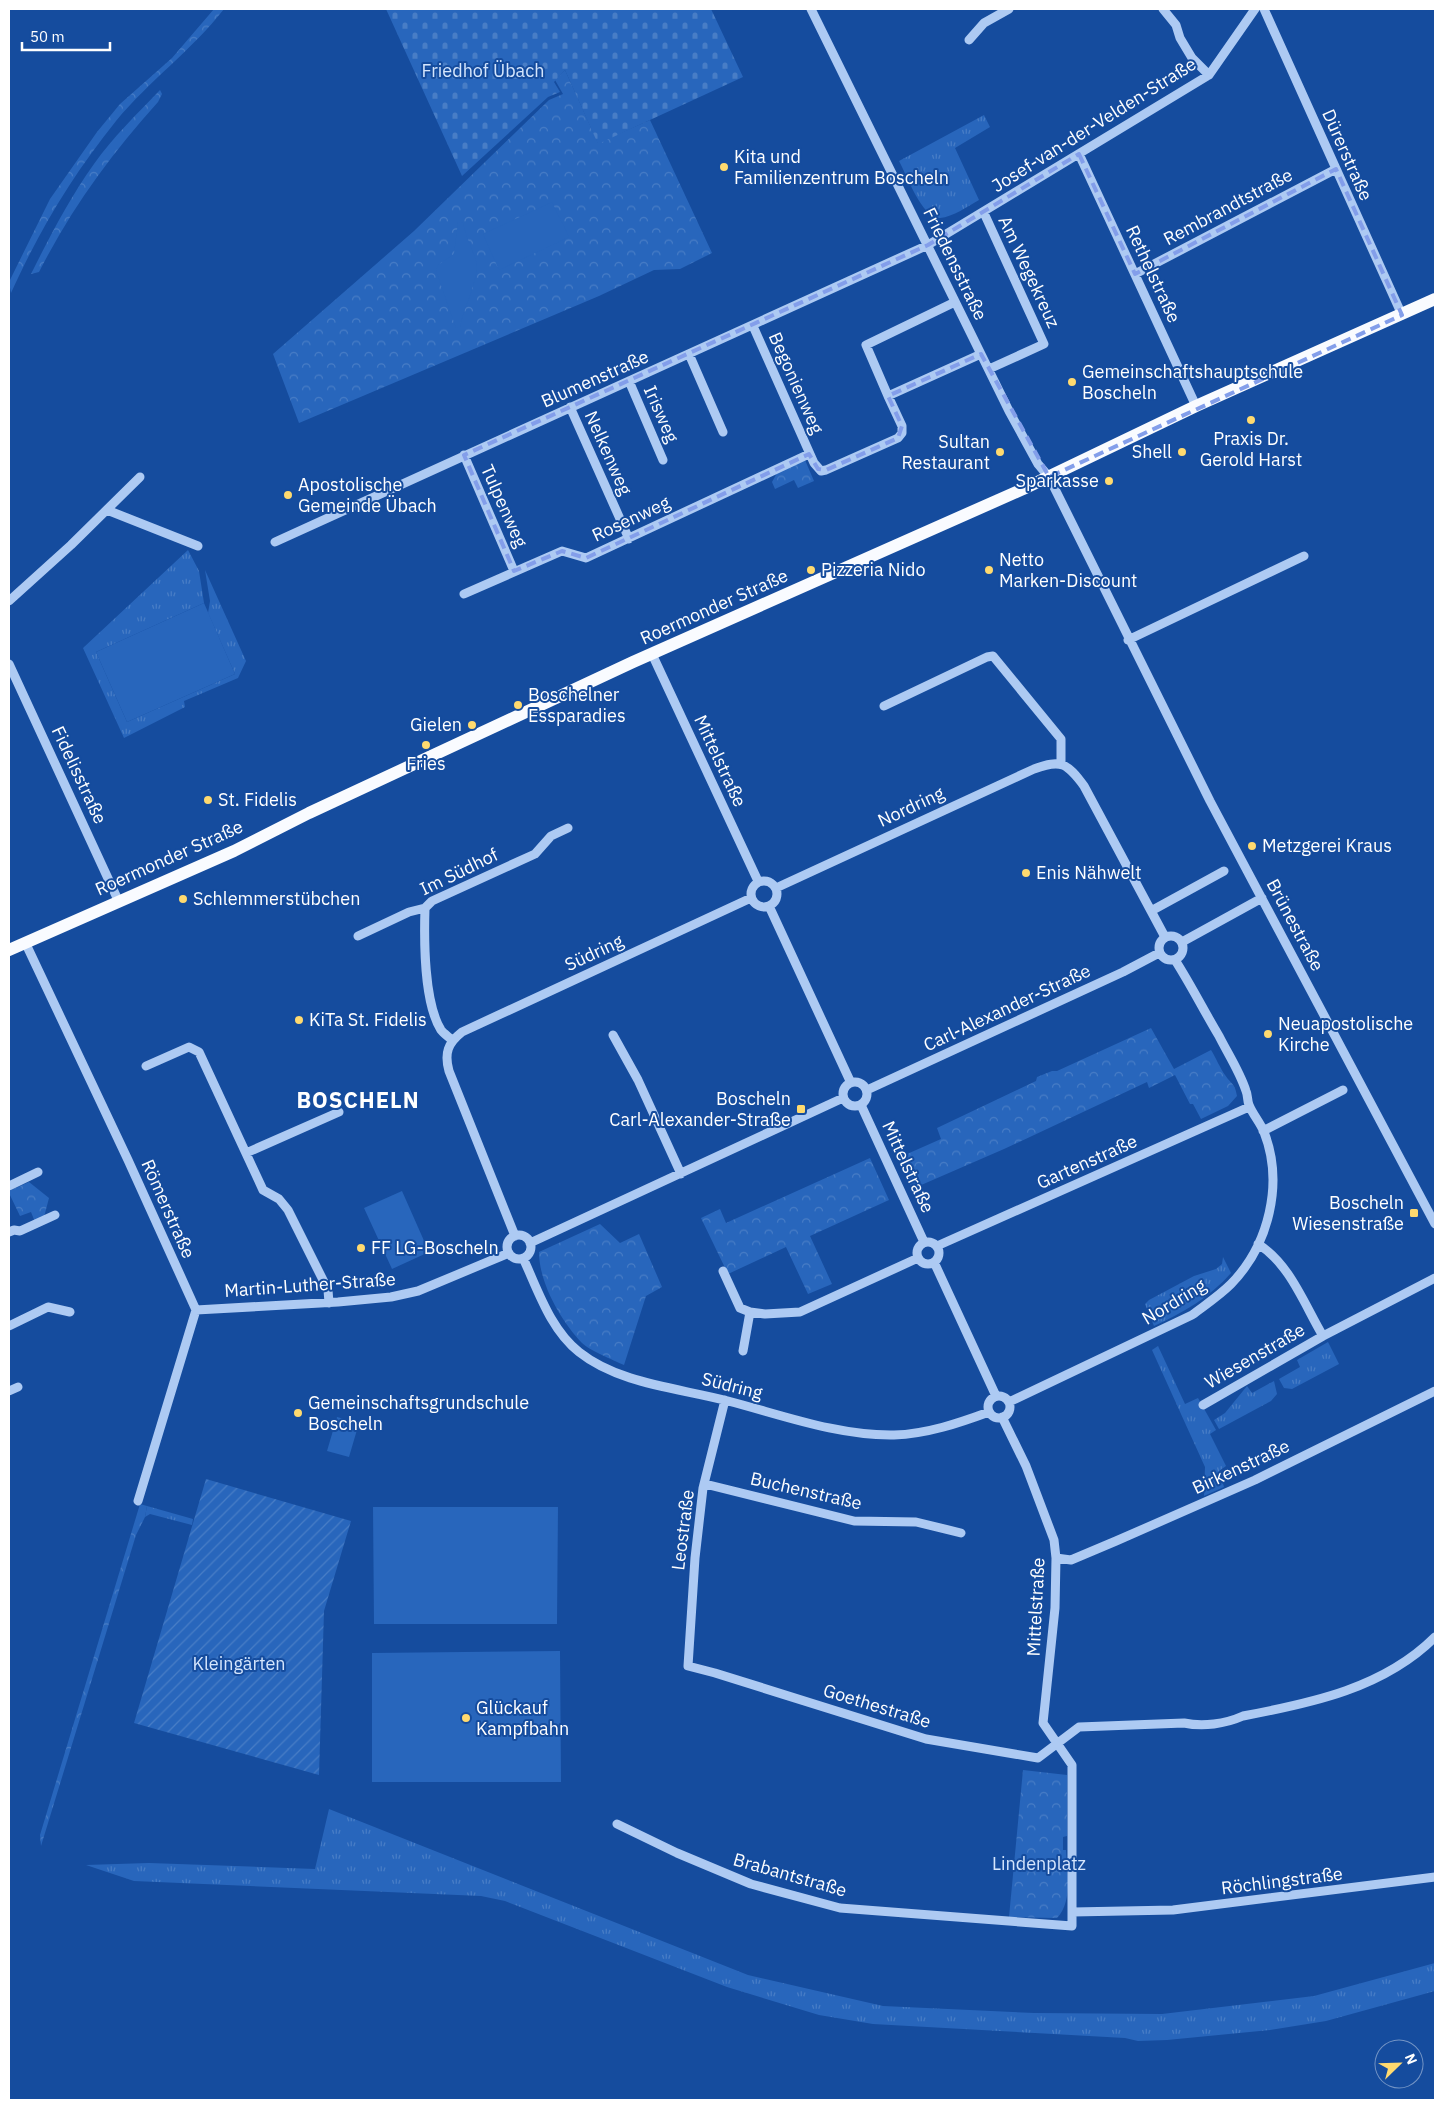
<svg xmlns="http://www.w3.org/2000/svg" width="1444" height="2109" font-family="'IBM Plex Sans',sans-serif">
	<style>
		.grass { fill: url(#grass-tufts) }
		.forest { fill: url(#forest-crowns) }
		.cemetery { fill: url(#cemetery-stones) }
		.garden { fill: url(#garden-furrows) }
		.pitch { fill: #2866bc }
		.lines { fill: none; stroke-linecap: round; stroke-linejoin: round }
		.minor { stroke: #adcaf3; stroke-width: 9 }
		.major { stroke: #f9fbff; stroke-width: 12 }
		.marked { fill: none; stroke: #839eea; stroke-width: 4; stroke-dasharray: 10 6; stroke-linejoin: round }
		.poi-dot { fill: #ffda6f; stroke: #154c9e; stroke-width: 2 }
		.labels { text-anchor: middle; stroke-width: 4; stroke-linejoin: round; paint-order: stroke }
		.park-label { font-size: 18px; fill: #d5e6fd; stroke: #154c9e }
		.street-label { font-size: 18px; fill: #fff; stroke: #154c9e }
		.poi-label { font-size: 18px; fill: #fff; stroke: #154c9e; text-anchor: start }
		.district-label { font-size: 22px; font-weight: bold; letter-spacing: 1px; fill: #fff; stroke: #154c9e }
	</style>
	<defs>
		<pattern id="grass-tufts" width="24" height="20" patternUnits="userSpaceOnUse" patternTransform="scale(1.25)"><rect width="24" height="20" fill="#2866bc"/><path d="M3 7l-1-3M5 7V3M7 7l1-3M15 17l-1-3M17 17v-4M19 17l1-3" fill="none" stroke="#487dc6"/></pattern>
		<pattern id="forest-crowns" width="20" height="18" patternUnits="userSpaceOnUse" patternTransform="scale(1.25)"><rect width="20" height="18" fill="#2866bc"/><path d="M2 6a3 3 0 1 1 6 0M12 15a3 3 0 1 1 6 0" fill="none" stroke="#487dc6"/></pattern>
		<pattern id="cemetery-stones" width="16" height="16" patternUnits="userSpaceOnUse" patternTransform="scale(1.25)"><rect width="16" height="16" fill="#2866bc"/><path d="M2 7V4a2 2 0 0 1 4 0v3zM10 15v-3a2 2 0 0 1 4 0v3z" fill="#487dc6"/></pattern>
		<pattern id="garden-furrows" width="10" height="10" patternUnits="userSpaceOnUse" patternTransform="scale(1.25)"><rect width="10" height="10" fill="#2866bc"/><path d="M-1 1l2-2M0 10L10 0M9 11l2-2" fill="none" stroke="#487dc6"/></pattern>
	</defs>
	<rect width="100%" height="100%" fill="#154c9e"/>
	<!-- grass -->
	<path class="grass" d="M 984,115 L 990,127 L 955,148 L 979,200 C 968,206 953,217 940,218 C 922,219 907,175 899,161 Z
		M 188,550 L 199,571 L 204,603 L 96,652 L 127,722 L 235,674 L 208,613 L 210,601 L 205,570 L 246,661 L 238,678 L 184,701 L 185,707 L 124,738 L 83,648 Z
		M 1223,1257 L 1231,1273 C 1210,1297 1183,1313 1154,1326 L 1145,1304 L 1149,1300 L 1194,1276 L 1216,1269 L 1222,1264 Z
		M 1328,1342 L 1339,1364 L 1292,1389 L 1284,1388 L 1279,1379 L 1300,1367 L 1297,1360 Z
		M 1158,1346 L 1185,1404 L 1198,1398 L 1216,1430 L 1210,1434 L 1226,1466 L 1219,1471 L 1224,1487 L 1204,1496 L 1205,1467 L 1152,1350 Z
		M 1274,1381 L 1277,1394 L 1271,1401 L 1219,1429 L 1214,1420 L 1225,1413 L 1247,1386 L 1252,1393 Z
		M 147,1506 L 193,1519 L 192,1525 L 150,1514 L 145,1517 Z
		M 329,1809 L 748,1975 L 883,2006 L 1034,2013 L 1162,2014 L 1314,1996 L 1435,1963 L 1435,1991 L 1326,2021 L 1270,2030 L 1167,2040 L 1138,2041 L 1125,2038 L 873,2024 L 819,2015 L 727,1987 L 505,1901 L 481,1896 L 134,1881 L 86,1865 L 149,1863 L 315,1869 Z"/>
	<!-- forest -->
	<path class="forest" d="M 214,9 L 224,9 C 192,50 149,81 116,121 C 72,176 40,229 11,293 L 9,282 L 50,199 L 97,132 L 120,104 L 172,58 Z
		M 565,70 L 598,143 L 650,120 L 712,253 L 680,269 L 654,270 L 599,296 L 299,423 L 273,354 L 414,231 L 549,100 L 563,94 L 555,80 Z
		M 160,90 L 162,94 L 158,102 C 111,154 71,209 39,272 L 31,274 C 50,236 69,199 94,164 C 113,137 137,114 160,90 Z
		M 805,460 L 814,481 L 798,488 L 794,480 L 775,489 L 772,482 L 777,473 Z
		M 1151,1028 L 1174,1069 L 1211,1050 C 1216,1058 1220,1068 1225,1075 C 1231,1084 1235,1083 1237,1096 L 1228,1106 L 1201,1119 L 1193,1104 L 1190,1104 L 1175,1075 L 1149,1088 L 1147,1082 L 1004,1149 L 912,1189 L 898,1158 L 941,1139 L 937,1128 L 1036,1081 L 1037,1077 L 1052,1071 L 1057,1071 Z
		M 870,1158 L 889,1200 L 810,1236 L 832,1284 L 808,1294 L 786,1247 L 728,1274 L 701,1218 L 720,1209 L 726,1223 Z
		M 29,1182 L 49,1198 L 44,1217 L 35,1222 L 31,1212 L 20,1216 L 9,1193 L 9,1191 Z
		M 600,1224 L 620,1243 L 639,1234 L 662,1287 L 646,1296 L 624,1365 C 613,1360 589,1350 582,1343 C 561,1321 539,1283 539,1252 Z
		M 140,1504 L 147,1506 L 145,1517 L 136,1535 L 41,1846 L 40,1835 Z
		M 1023,1770 L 1067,1775 L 1067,1836 L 1063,1837 L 1063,1850 L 1066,1850 C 1067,1872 1073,1901 1057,1918 L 1009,1917 Z"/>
	<!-- cemetery -->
	<path class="cemetery" d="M 386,9 L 711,9 L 743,77 L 598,144 L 565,70 L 554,82 L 560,92 L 548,97 L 462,176 Z"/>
	<!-- garden -->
	<path class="garden" d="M 206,1479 L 351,1521 L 324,1611 L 319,1775 L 134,1723 Z"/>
	<!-- pitch -->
	<path class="pitch" d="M 552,202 L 569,237 L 499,270 L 483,234 Z
		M 458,222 L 463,223 C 466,237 472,248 476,261 C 480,278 463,309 460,327 L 456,328 L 436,271 L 438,265 L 454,254 Z
		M 204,603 L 235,674 L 127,722 L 96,652 Z
		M 402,1191 L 429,1252 L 392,1269 L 364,1208 Z
		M 337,1417 L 359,1423 L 349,1457 L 327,1451 Z
		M 373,1507 L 558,1507 L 557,1624 L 374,1624 Z
		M 560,1651 L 561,1782 L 372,1782 L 372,1653 Z"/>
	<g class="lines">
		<!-- minor -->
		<path class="minor" d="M 811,9 L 1009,411 L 1038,464 L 1049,477 L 1210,801 L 1435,1224
			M 1163,9 L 1176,25 L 1180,38 L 1192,58 L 1209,75
			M 1264,9 L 1402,315
			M 969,40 L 984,23 L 1009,9
			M 1079,154 L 1196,406
			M 984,213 L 1044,344 L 989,369
			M 1135,274 L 1336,169
			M 753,326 L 814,463 L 821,471 L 826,470 L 898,438 L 902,433 L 902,426 L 888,396 L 981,354
			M 689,354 L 723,432
			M 629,381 L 663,460
			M 888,396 L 866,345 L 955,302
			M 570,407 L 629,539
			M 464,455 L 514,571
			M 107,510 L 198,546
			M 275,542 L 928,245 L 1209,75 L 1255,9
			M 464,594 L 562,551 L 586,558 L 809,454
			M 9,601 L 71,545 L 140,477
			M 1128,640 L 1304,556
			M 652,654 L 758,881
			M 9,664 L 118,900
			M 884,706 L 987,657 L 993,656 L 1061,739 L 1061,763
			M751 894a13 13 0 1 1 26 0a13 13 0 1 1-26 0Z
			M 776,888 L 1034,769 C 1061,759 1067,763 1084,786 L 1165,937
			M 769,906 L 851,1083
			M 425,908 C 424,939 424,1003 441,1030 C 443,1033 449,1037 452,1040
			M 1151,911 L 1224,871
			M1159 948a12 12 0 1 1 24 0a12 12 0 1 1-24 0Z
			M 358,936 L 409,912 L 425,908 L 432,901 L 535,854 L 551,836 L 568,828
			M 25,942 L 128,1160 L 196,1310 L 138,1501
			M 1182,942 L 1262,898
			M 613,1035 L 638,1080 L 681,1174
			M 146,1066 L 189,1047 L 199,1052 L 263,1190 L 279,1199 L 288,1210 L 328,1290 L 329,1303
			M843 1094a12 12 0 1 1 24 0a12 12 0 1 1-24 0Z
			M 867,1090 L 1123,972 L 1159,953
			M 861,1105 L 924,1242
			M 1263,1131 L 1343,1090
			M 246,1153 L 339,1112
			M 9,1186 L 38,1172
			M 9,1232 L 14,1230 L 20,1231 L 55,1215
			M507 1247a12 12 0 1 1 24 0a12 12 0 1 1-24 0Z
			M 515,1236 L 449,1071 C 444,1053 448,1043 462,1032 L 751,898
			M917 1253a11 11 0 1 1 22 0a11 11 0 1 1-22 0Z
			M 530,1243 L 843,1098
			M 1258,1244 C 1290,1264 1304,1304 1323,1336
			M 937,1246 L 1249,1107
			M 523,1258 C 538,1290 550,1329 579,1352 C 619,1384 679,1388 728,1401 C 782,1415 838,1436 894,1435 C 927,1434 959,1423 989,1412
			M 934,1262 L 996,1396
			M 723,1271 L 740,1308 L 750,1312
			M 196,1310 L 338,1302 L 391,1297 L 418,1291 L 509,1253
			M 9,1326 L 48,1307 L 70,1312
			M 743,1351 L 750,1312 L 765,1314 L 800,1312 L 918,1258
			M 9,1391 L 18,1387
			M988 1407a11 11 0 1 1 22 0a11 11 0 1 1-22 0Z
			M 725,1400 L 703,1488 L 695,1558 L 688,1666 L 715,1673 L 926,1739 L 1038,1758 L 1079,1727 L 1184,1723 C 1203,1727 1225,1724 1243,1716 C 1312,1703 1384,1688 1435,1637
			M 1009,1402 L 1192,1315 C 1205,1305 1219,1296 1231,1284 C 1269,1245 1284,1183 1264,1132 C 1260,1122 1253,1115 1249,1105 C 1247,1100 1248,1095 1246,1091 C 1240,1072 1228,1054 1219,1036 C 1204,1011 1191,985 1175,960
			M 1203,1405 L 1323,1336 L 1435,1278
			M 705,1484 L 854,1521 L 916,1522 L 961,1533
			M 1056,1558 L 1071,1560 L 1116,1541 L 1255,1480 L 1435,1391
			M 617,1824 L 677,1853 L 751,1884 L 840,1908 L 1072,1926 L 1072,1765 L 1043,1723 L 1055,1608 L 1056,1558 L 1054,1540 L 1026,1466 L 1002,1417
			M 1073,1912 L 1173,1910 L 1435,1877"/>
		<!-- major -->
		<path class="major" d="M 9,950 L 234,851 L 309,813 L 633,662 L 1023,489 L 1196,406 L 1435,299"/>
	</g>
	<!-- marked area -->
	<path class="marked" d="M 1079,154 L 1135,274 L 1336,169 L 1402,315 L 1049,477 L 981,354 L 888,396 L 902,426 L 898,438 L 826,470 L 818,469 L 809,454 L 586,558 L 562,551 L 514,571 L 464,455 L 928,245 Z"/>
	<!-- markers -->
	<g class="poi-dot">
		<circle cx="724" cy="167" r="5"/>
		<circle cx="1072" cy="382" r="5"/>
		<circle cx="1251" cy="420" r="5"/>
		<circle cx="1000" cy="452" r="5"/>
		<circle cx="1182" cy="452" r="5"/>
		<circle cx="1109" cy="481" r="5"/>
		<circle cx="288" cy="495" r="5"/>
		<circle cx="811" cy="570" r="5"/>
		<circle cx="989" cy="570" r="5"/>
		<circle cx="518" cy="705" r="5"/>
		<circle cx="472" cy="725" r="5"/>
		<circle cx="426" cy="745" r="5"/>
		<circle cx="208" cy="800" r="5"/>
		<circle cx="1252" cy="846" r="5"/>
		<circle cx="1026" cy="873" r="5"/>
		<circle cx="183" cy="899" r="5"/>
		<circle cx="299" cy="1020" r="5"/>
		<circle cx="1268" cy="1034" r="5"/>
		<rect x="796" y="1104" width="10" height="10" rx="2.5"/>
		<rect x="1409" y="1208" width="10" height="10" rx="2.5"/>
		<circle cx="361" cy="1248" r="5"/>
		<circle cx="298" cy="1413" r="5"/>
		<circle cx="466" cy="1718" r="5"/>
	</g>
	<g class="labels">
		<!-- park labels -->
		<g class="park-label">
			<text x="483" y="77">Friedhof Übach</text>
			<text x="239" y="1670">Kleingärten</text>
			<text x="1039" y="1870">Lindenplatz</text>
		</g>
		<!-- street labels -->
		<g class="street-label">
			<text transform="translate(1094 125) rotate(-32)" y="6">Josef-van-der-Velden-Straße</text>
			<text transform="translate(1347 155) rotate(66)" y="6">Dürerstraße</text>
			<text transform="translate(1228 207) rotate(-28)" y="6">Rembrandtstraße</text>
			<text transform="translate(955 264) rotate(64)" y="6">Friedensstraße</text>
			<text transform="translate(1029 272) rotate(65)" y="6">Am Wegekreuz</text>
			<text transform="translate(1153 274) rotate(65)" y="6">Rethelstraße</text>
			<text transform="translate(595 379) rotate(-24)" y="6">Blumenstraße</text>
			<text transform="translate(796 383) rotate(66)" y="6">Begonienweg</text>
			<text transform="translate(661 414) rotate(66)" y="6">Irisweg</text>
			<text transform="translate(608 453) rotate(66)" y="6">Nelkenweg</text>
			<text transform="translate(504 506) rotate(66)" y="6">Tulpenweg</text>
			<text transform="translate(631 519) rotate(-25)" y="6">Rosenweg</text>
			<text transform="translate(714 607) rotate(-24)" y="6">Roermonder Straße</text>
			<text transform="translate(720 761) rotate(65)" y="6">Mittelstraße</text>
			<text transform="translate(79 775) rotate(65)" y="6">Fidelisstraße</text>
			<text transform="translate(911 807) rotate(-25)" y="6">Nordring</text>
			<text transform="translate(169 858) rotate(-24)" y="6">Roermonder Straße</text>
			<text transform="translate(459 872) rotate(-26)" y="6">Im Südhof</text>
			<text transform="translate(1295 925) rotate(62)" y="6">Brünestraße</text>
			<text transform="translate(594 953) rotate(-25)" y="6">Südring</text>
			<text transform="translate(1007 1008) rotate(-25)" y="6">Carl-Alexander-Straße</text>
			<text transform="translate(1087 1162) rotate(-24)" y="6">Gartenstraße</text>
			<text transform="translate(908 1167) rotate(65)" y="6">Mittelstraße</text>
			<text transform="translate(168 1209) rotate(66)" y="6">Römerstraße</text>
			<text transform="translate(310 1285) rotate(-4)" y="6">Martin-Luther-Straße</text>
			<text transform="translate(1174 1302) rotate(-31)" y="6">Nordring</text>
			<text transform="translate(1255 1356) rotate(-30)" y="6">Wiesenstraße</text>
			<text transform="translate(732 1386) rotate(14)" y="6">Südring</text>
			<text transform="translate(1241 1467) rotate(-25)" y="6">Birkenstraße</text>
			<text transform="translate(806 1491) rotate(13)" y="6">Buchenstraße</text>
			<text transform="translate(683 1530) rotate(-83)" y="6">Leostraße</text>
			<text transform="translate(1036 1607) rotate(-87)" y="6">Mittelstraße</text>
			<text transform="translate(877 1706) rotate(17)" y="6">Goethestraße</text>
			<text transform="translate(790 1875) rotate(16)" y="6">Brabantstraße</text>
			<text transform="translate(1282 1881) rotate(-7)" y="6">Röchlingstraße</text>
		</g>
		<!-- poi labels -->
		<g class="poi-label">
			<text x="734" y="163">Kita und<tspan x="734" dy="21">Familienzentrum Boscheln</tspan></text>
			<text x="1082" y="378">Gemeinschaftshauptschule<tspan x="1082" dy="21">Boscheln</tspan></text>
			<text x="1251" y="445" text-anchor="middle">Praxis Dr.<tspan x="1251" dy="21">Gerold Harst</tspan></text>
			<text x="990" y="448" text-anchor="end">Sultan<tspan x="990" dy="21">Restaurant</tspan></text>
			<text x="1172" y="458" text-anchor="end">Shell</text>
			<text x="1099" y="487" text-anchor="end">Sparkasse</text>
			<text x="298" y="491">Apostolische<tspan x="298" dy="21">Gemeinde Übach</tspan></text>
			<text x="999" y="566">Netto<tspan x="999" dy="21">Marken-Discount</tspan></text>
			<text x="821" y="576">Pizzeria Nido</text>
			<text x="528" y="701">Boschelner<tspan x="528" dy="21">Essparadies</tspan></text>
			<text x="462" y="731" text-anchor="end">Gielen</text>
			<text x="426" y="770" text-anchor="middle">Fries</text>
			<text x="218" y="806">St. Fidelis</text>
			<text x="1262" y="852">Metzgerei Kraus</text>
			<text x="1036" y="879">Enis Nähwelt</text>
			<text x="193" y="905">Schlemmerstübchen</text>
			<text x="309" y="1026">KiTa St. Fidelis</text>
			<text x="1278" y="1030">Neuapostolische<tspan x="1278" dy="21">Kirche</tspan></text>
			<text x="791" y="1105" text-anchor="end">Boscheln<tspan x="791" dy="21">Carl-Alexander-Straße</tspan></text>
			<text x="1404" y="1209" text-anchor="end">Boscheln<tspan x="1404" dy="21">Wiesenstraße</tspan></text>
			<text x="371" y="1254">FF LG-Boscheln</text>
			<text x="308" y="1409">Gemeinschaftsgrundschule<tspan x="308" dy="21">Boscheln</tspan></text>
			<text x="476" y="1714">Glückauf<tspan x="476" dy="21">Kampfbahn</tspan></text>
		</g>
		<!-- district labels -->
		<g class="district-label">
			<text x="358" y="1108">BOSCHELN</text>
		</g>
	</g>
	<!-- border -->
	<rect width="1444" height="2109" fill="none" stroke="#ffffff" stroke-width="20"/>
	<!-- north arrow -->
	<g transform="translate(1399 2064) rotate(67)"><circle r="24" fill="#154c9e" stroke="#7394c5"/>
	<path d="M0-4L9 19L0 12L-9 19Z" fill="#ffda6f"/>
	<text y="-8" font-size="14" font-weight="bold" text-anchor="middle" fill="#ffffff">N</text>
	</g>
	<!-- scale -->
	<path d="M22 42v8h88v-8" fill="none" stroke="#ffffff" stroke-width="2.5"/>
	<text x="30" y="42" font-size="15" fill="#ffffff" stroke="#154c9e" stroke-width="4" paint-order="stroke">50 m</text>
</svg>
